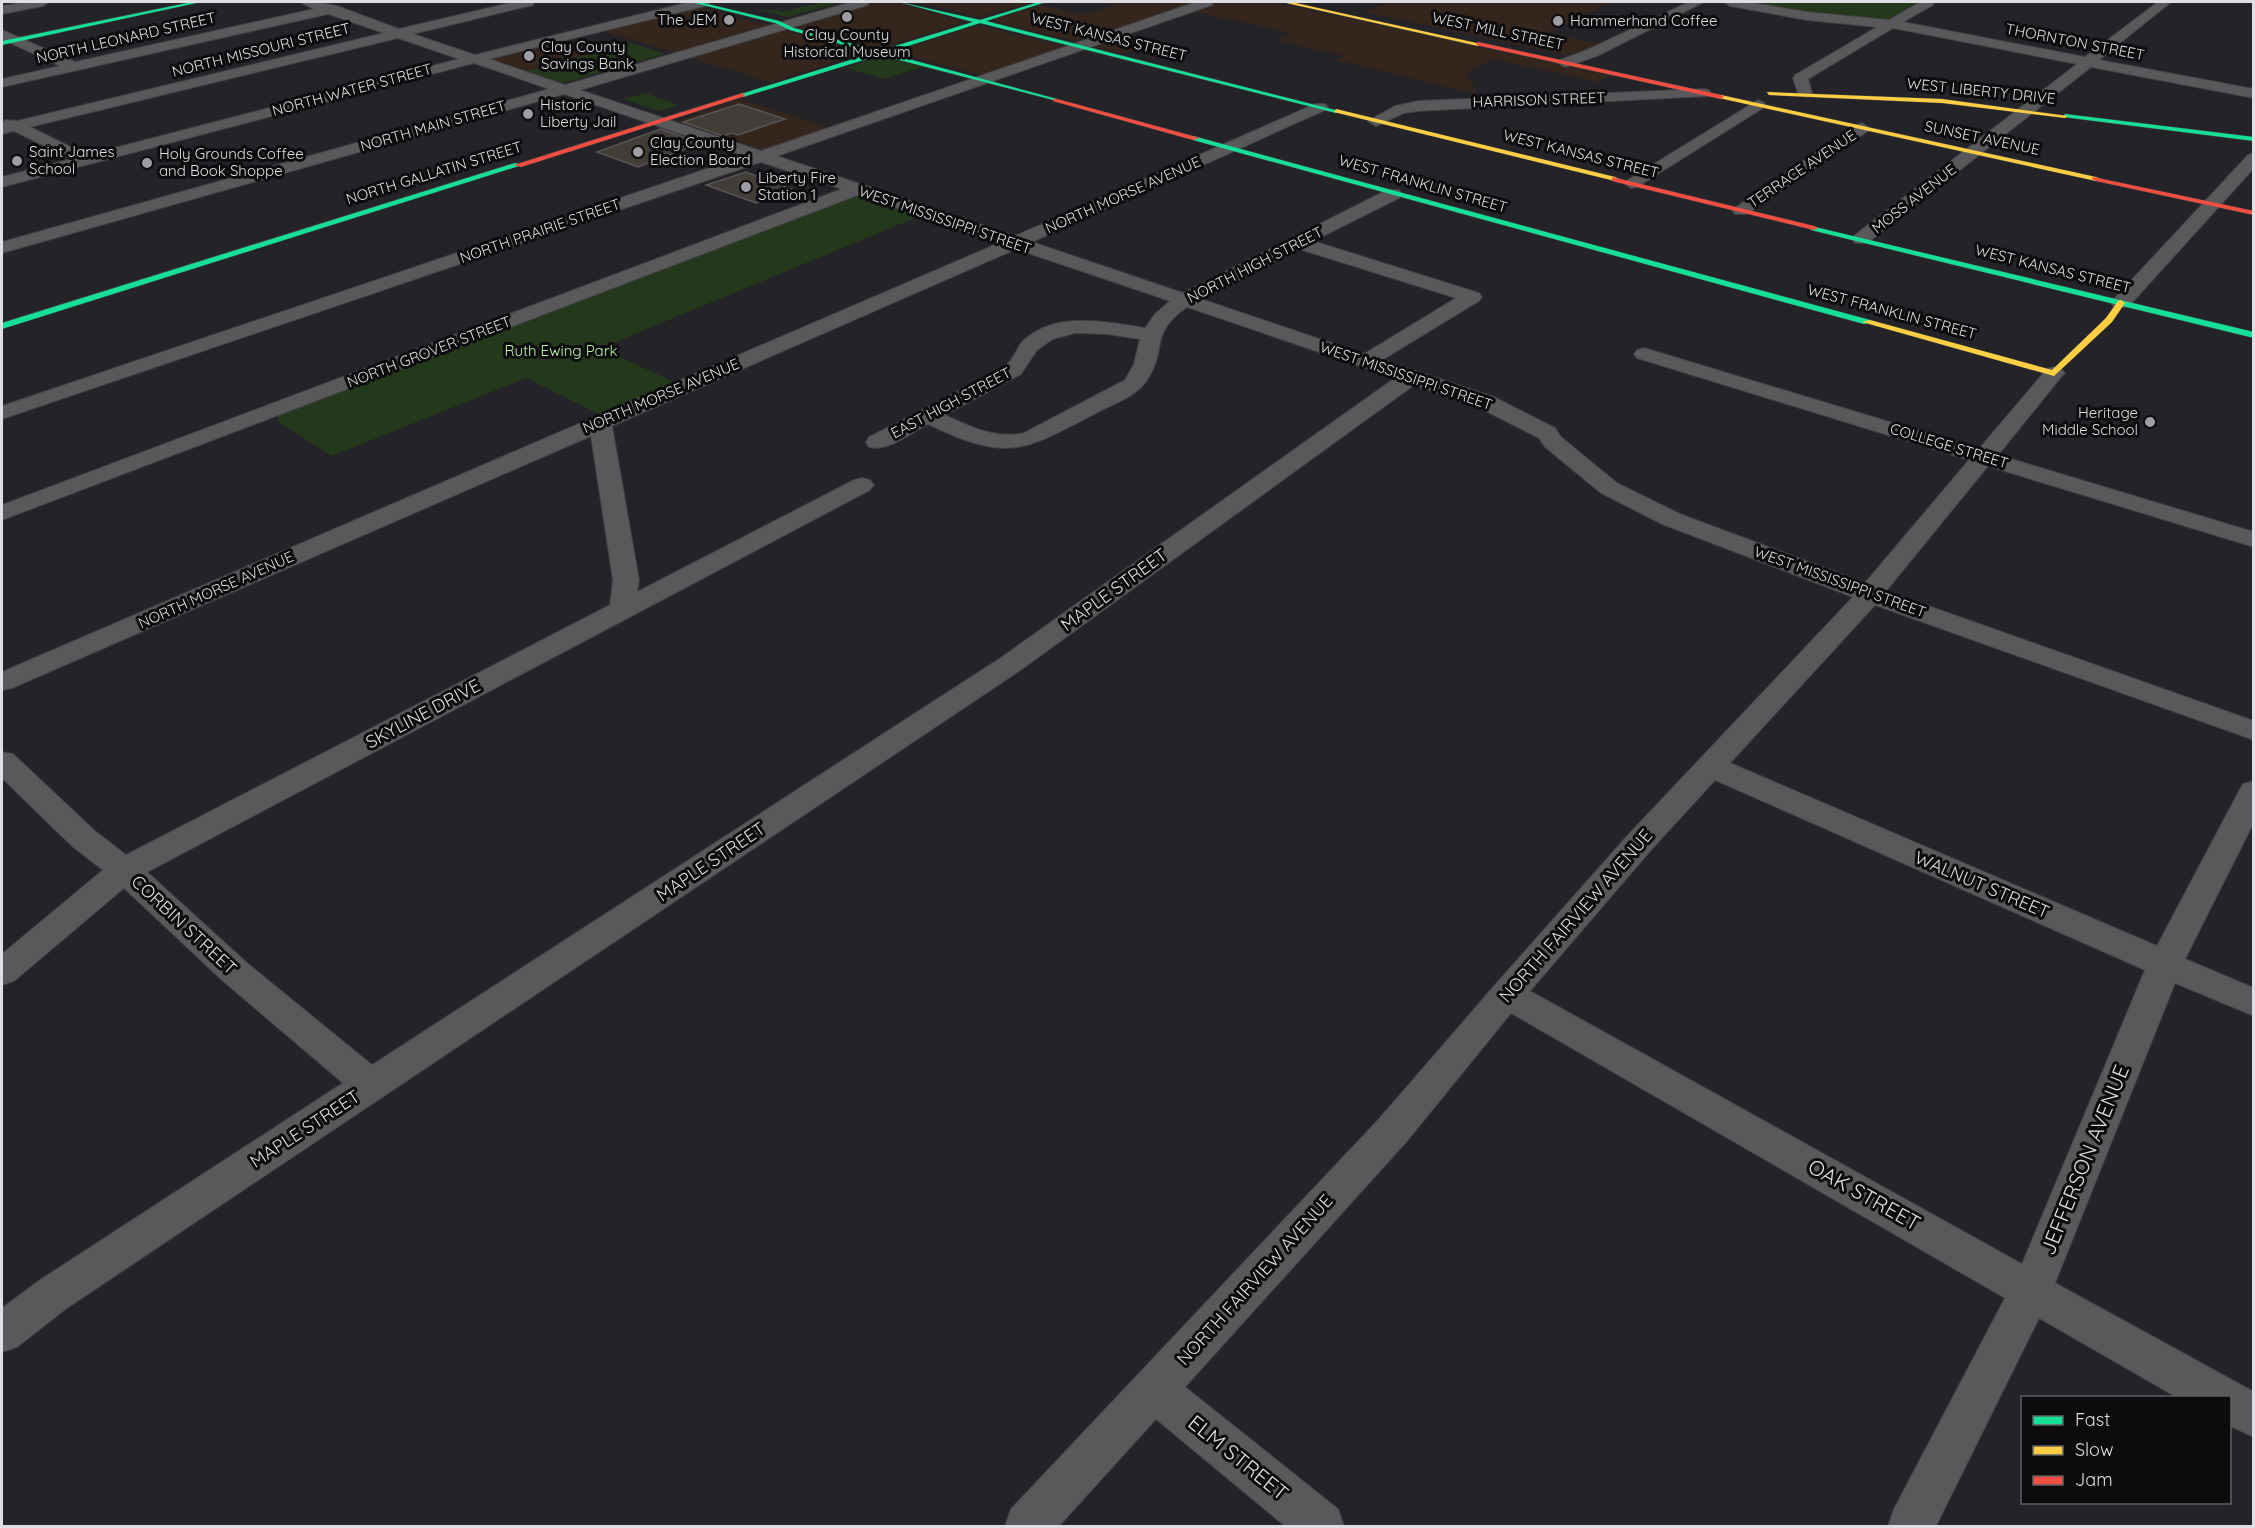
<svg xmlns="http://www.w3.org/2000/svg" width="2255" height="1528" font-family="Quicksand,sans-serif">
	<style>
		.commercial { fill: #34261d }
		.green { fill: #24381b }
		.building { fill: #423d38; stroke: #575656; stroke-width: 1.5 }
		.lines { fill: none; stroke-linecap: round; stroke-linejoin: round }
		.street-casing { stroke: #403f42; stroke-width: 2 }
		.fast-casing { stroke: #403f42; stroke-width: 1 }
		.slow-casing { stroke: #403f42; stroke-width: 1 }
		.jam-casing { stroke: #403f42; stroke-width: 1 }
		.street { fill: #59585b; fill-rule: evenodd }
		.fast { fill: #16e098; fill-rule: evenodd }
		.slow { fill: #ffcf43; fill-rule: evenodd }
		.jam { fill: #f24e42; fill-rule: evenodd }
		.poi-dot { fill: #9e9da1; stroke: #0c0c0e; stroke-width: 2 }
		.labels { text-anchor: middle; stroke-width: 6; stroke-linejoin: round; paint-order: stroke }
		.far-poi-label { font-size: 15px; fill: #dfdee2; stroke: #0c0c0e; text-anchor: start }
		.far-street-label { font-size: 15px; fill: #dfdee2; stroke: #0c0c0e }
		.far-park-label { font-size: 15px; fill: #bbf1a4; stroke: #0c0c0e }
		.street-label { font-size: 18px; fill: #dfdee2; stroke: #0c0c0e }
		.near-street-label { font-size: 21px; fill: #dfdee2; stroke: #0c0c0e }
	</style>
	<rect width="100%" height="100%" fill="#242327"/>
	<!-- commercial -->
	<path class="commercial" d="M 871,2 L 894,2 L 966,22 L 881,48 L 793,27 L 870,5 Z
		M 915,2 L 1034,2 L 980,17 Z
		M 1100,2 L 1200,2 L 1079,42 L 996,22 L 995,19 L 1041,5 L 1084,15 L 1114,5 Z
		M 1218,2 L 1272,2 L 1611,75 L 1598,82 L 1494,59 L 1467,72 L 1477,94 L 1336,60 L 1344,56 L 1276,40 L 1292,33 L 1191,11 Z
		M 1391,2 L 1483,2 L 1495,4 L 1501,2 L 1612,2 L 1546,33 L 1601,44 L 1571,56 L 1363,12 Z
		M 692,5 L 759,23 L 776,25 L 677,53 L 600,31 Z
		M 978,25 L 1066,47 L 982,75 L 895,52 Z
		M 784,30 L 861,54 L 771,82 L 684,56 L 695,55 Z
		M 1121,35 L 1153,43 L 1123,54 L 1091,46 Z
		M 549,43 L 587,55 L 526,71 L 491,59 Z
		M 740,99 L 831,128 L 763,150 L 677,121 Z"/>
	<!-- green -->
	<path class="green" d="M 822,2 L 843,2 L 787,17 L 758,10 L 779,10 L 782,12 Z
		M 1745,2 L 1918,2 L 1885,21 L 1803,13 Z
		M 631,43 L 665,54 L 563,83 L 526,71 Z
		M 882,56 L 922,67 L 885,79 L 846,68 Z
		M 645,93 L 679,105 L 658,111 L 624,99 Z
		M 861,194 L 922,215 L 601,348 L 676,383 L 601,415 L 526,378 L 332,456 L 277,421 L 279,415 L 669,267 L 714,246 L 852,195 Z"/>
	<!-- building -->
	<path class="building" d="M 739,104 L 785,119 L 738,135 L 732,133 L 723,136 L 683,122 Z
		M 660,129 L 701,143 L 638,167 L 597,152 Z
		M 746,172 L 794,190 L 756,203 L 706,185 Z"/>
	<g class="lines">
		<defs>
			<path id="street" d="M 26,2 L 49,2 L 43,6 L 2,14 L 2,6 Z
				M 300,2 L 317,2 L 337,6 L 399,29 L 514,2 L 534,2 L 533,5 L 413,34 L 475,55 L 690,2 L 710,2 L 709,5 L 489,59 L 565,85 L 851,2 L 869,2 L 868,5 L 580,90 L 761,151 L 1196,2 L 1213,2 L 1212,5 L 777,156 L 1015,236 L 1315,104 L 1325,104 L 1328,107 L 1325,110 L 1032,242 L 1183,293 L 1387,190 L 1399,190 L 1402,194 L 1399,198 L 1313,241 L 1479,293 L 1482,297 L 1479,301 L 1382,360 L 1494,397 L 1555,428 L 1561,437 L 1617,483 L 1680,514 L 1865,583 L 1969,460 L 1637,358 L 1634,354 L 1637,350 L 1644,348 L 1651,350 L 1979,449 L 2047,369 L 2054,367 L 2061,369 L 2065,373 L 2061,377 L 1998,455 L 2254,532 L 2254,547 L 1988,466 L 1886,591 L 2254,721 L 2254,740 L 1875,605 L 1730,763 L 2157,946 L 2239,791 L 2243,784 L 2254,781 L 2254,822 L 2185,959 L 2254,988 L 2254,1016 L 2175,983 L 2055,1283 L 2254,1392 L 2254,1437 L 2230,1426 L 2230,1398 L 2178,1398 L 2039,1318 L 1936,1526 L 1888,1526 L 1894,1509 L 2005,1298 L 1511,1013 L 1407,1141 L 1185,1387 L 1338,1509 L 1344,1526 L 1285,1526 L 1156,1419 L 1059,1526 L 1005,1526 L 1011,1509 L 1379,1119 L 1495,985 L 1628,835 L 1853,597 L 1662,524 L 1601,493 L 1545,447 L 1539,438 L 1478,407 L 1414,385 L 1022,669 L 67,1308 L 17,1347 L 2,1352 L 2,1308 L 37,1282 L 343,1083 L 223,981 L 124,888 L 14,981 L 2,985 L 2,954 L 103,870 L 73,847 L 2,778 L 2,752 L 13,754 L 95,831 L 126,855 L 610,605 L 613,580 L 591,436 L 12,688 L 2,690 L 2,672 L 999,243 L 858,195 L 2,520 L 2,505 L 842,189 L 761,162 L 2,419 L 2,406 L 745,156 L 564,94 L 2,253 L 2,242 L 549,89 L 474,63 L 2,187 L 2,177 L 71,159 L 14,131 L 2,134 L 2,124 L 5,120 L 17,121 L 384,33 L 328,14 L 2,87 L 2,79 L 60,66 L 2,39 L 2,30 L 75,62 L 314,9 ZM 398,38 L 459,59 L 87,155 L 30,127 ZM 1016,249 L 1170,301 L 1155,314 L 1145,328 C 1107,322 1058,311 1025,339 C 1016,347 1014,362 1003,367 C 959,392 914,414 869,437 L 866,442 L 869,447 C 888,452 911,433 928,424 C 1008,463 1024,451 1098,412 C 1115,403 1137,396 1147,380 C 1168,350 1148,334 1187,307 L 1395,378 L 1002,657 L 372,1065 L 247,963 L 147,872 L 870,490 L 874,485 L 870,480 L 862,478 L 854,480 L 637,592 L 639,580 L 612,426 ZM 1299,249 L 1456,298 L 1364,354 L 1201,299 ZM 1075,333 L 1107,334 L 1140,339 L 1134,364 L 1125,380 L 1024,433 C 995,439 971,427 945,415 L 1021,374 L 1037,350 L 1053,339 ZM 1715,780 L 2145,970 L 2022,1264 L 1530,991 L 1650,851 Z
				M 1689,2 L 1704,2 L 1597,56 L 1565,67 L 1558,63 L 1560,60 L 1587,50 Z
				M 1724,2 L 1748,2 L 1807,12 L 1889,20 L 1920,2 L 1934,2 L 1933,5 L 1903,22 L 2085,57 L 2158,2 L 2171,2 L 2099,60 L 2254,89 L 2254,98 L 2091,67 L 1867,243 L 1855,243 L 1852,239 L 1855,235 L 2077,64 L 1893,28 L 1808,79 L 1812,93 L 1805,97 L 1798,93 L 1793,78 L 1795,75 L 1877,27 L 1807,20 L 1730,6 Z
				M 1704,89 L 1709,90 L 1711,93 L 1709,96 L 1418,111 L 1404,113 L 1376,126 L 1368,121 L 1395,106 L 1418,101 Z
				M 1758,100 L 1763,102 L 1766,105 L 1763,108 L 1637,187 L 1631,188 L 1623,183 Z
				M 1862,123 L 1870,128 L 1868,131 L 1747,214 L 1735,214 L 1732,210 L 1856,125 Z
				M 2254,153 L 2254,168 L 2128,307 L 2114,307 L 2111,303 L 2114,299 L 2248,155 Z"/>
			<path id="fast" d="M 192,2 L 201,2 L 2,45 L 2,41 Z
				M 691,2 L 699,2 L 779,21 L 794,28 L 879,51 L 973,22 L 899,2 L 980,20 L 1039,2 L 1046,2 L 986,21 L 1339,111 L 1336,113 L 980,23 L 886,53 L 1057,99 L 1057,101 L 880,55 L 743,97 L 741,94 L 873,53 L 790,30 L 775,23 Z
				M 2065,114 L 2254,137 L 2254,141 L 2063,117 Z
				M 1193,136 L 1870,320 L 1872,322 L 1864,324 L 1193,140 Z
				M 515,163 L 522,165 L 2,329 L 2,323 Z
				M 1811,226 L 2254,332 L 2254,338 L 1811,230 Z"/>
			<path id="slow" d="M 1282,2 L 1291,2 L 1481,44 L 1478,46 Z
				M 1767,92 L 1942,99 L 2068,116 L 2065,118 L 1942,103 L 1769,95 Z
				M 1721,95 L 2096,177 L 2100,179 L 2096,181 L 1719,98 Z
				M 1336,109 L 1615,177 L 1619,179 L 1615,181 L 1334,112 Z
				M 2121,300 L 2125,303 L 2112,322 L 2054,376 L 1862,322 L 1870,320 L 2052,370 L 2106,318 L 2118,301 Z"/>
			<path id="jam" d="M 1478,42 L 1721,95 L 1724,97 L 1721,99 L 1476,45 Z
				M 743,93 L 745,96 L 521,167 L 514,165 Z
				M 1053,99 L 1057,99 L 1200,138 L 1193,140 L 1053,101 Z
				M 1612,177 L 1814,226 L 1818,228 L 1814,230 L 1612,181 Z
				M 2093,177 L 2254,211 L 2254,215 L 2096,181 L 2092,179 Z"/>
		</defs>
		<!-- street casing -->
		<use href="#street" class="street-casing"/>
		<!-- fast casing -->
		<use href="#fast" class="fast-casing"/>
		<!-- slow casing -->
		<use href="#slow" class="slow-casing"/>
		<!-- jam casing -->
		<use href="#jam" class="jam-casing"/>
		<!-- street -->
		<use href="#street" class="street"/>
		<!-- fast -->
		<use href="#fast" class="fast"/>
		<!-- slow -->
		<use href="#slow" class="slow"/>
		<!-- jam -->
		<use href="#jam" class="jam"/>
	</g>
	<!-- markers -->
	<g class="poi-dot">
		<circle cx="847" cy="17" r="6"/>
		<circle cx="729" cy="20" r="6"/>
		<circle cx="1558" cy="21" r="6"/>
		<circle cx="529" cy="56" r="6"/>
		<circle cx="528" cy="114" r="6"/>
		<circle cx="638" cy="152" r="6"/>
		<circle cx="17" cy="161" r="6"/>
		<circle cx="147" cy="163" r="6"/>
		<circle cx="746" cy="187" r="6"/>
		<circle cx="2150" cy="422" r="6"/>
	</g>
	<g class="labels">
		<!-- far-poi labels -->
		<g class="far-poi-label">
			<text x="717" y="25" text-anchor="end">The JEM</text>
			<text x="1570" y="26">Hammerhand Coffee</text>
			<text x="847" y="40" text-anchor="middle">Clay County<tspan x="847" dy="17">Historical Museum</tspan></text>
			<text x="541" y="52">Clay County<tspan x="541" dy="17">Savings Bank</tspan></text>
			<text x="540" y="110">Historic<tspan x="540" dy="17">Liberty Jail</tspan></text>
			<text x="650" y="148">Clay County<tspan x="650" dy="17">Election Board</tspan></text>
			<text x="29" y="157">Saint James<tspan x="29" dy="17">School</tspan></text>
			<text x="159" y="159">Holy Grounds Coffee<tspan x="159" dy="17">and Book Shoppe</tspan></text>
			<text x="758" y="183">Liberty Fire<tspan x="758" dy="17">Station 1</tspan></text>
			<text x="2138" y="418" text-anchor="end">Heritage<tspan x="2138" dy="17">Middle School</tspan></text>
		</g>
		<!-- far-street labels -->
		<g class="far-street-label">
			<text transform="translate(1498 31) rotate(12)" y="5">WEST MILL STREET</text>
			<text transform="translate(1109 37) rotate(14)" y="5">WEST KANSAS STREET</text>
			<text transform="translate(126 38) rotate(-13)" y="5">NORTH LEONARD STREET</text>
			<text transform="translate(2075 42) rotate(11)" y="5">THORNTON STREET</text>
			<text transform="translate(261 50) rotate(-14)" y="5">NORTH MISSOURI STREET</text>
			<text transform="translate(352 90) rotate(-15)" y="5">NORTH WATER STREET</text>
			<text transform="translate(1981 91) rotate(6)" y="5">WEST LIBERTY DRIVE</text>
			<text transform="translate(1539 100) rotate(-2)" y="5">HARRISON STREET</text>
			<text transform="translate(433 126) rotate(-16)" y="5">NORTH MAIN STREET</text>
			<text transform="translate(1982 138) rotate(12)" y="5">SUNSET AVENUE</text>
			<text transform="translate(1581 154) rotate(14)" y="5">WEST KANSAS STREET</text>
			<text transform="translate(1802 169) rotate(-34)" y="5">TERRACE AVENUE</text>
			<text transform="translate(434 173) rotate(-17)" y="5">NORTH GALLATIN STREET</text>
			<text transform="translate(1423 184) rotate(16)" y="5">WEST FRANKLIN STREET</text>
			<text transform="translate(1123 195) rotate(-24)" y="5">NORTH MORSE AVENUE</text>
			<text transform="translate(1914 199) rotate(-38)" y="5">MOSS AVENUE</text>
			<text transform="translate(945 220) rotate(19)" y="5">WEST MISSISSIPPI STREET</text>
			<text transform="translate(540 231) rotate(-19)" y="5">NORTH PRAIRIE STREET</text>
			<text transform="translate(1255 265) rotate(-27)" y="5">NORTH HIGH STREET</text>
			<text transform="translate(2053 269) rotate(14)" y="5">WEST KANSAS STREET</text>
			<text transform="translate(1892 312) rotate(15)" y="5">WEST FRANKLIN STREET</text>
			<text transform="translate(429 352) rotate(-21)" y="5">NORTH GROVER STREET</text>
			<text transform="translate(1406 376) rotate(19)" y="5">WEST MISSISSIPPI STREET</text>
			<text transform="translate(661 396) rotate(-23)" y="5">NORTH MORSE AVENUE</text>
			<text transform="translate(951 403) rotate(-28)" y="5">EAST HIGH STREET</text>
			<text transform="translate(1949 446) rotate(17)" y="5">COLLEGE STREET</text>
			<text transform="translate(1840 582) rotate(20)" y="5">WEST MISSISSIPPI STREET</text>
			<text transform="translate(216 590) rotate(-24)" y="5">NORTH MORSE AVENUE</text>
		</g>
		<!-- far-park labels -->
		<g class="far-park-label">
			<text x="561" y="356">Ruth Ewing Park</text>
		</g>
		<!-- street labels -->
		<g class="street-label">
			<text transform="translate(1114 590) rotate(-36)" y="6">MAPLE STREET</text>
			<text transform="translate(423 714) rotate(-28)" y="6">SKYLINE DRIVE</text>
			<text transform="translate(711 862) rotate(-34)" y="6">MAPLE STREET</text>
			<text transform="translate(1982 885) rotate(23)" y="6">WALNUT STREET</text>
			<text transform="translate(1576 916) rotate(-49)" y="6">NORTH FAIRVIEW AVENUE</text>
			<text transform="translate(184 925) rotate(43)" y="6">CORBIN STREET</text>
			<text transform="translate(305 1129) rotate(-33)" y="6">MAPLE STREET</text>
			<text transform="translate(1255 1280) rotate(-48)" y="6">NORTH FAIRVIEW AVENUE</text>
		</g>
		<!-- near-street labels -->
		<g class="near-street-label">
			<text transform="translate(2085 1160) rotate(-68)" y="7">JEFFERSON AVENUE</text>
			<text transform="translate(1864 1195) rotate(29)" y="7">OAK STREET</text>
			<text transform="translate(1238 1458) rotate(39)" y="7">ELM STREET</text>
		</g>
	</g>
	<!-- border -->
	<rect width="2255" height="1528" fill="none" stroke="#dfdee2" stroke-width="6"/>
	<!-- legend -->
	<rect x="2021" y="1396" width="210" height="108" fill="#0c0c0e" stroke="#606063" stroke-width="1.5"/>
	<rect x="2033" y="1416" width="30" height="9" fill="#16e098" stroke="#606063" stroke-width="1.5"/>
	<text x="2075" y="1426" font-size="18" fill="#dfdee2">Fast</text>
	<rect x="2033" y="1446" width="30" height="9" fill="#ffcf43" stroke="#606063" stroke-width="1.5"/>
	<text x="2075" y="1456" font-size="18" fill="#dfdee2">Slow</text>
	<rect x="2033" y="1476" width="30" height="9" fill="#f24e42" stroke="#606063" stroke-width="1.5"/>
	<text x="2075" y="1486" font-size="18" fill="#dfdee2">Jam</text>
</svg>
